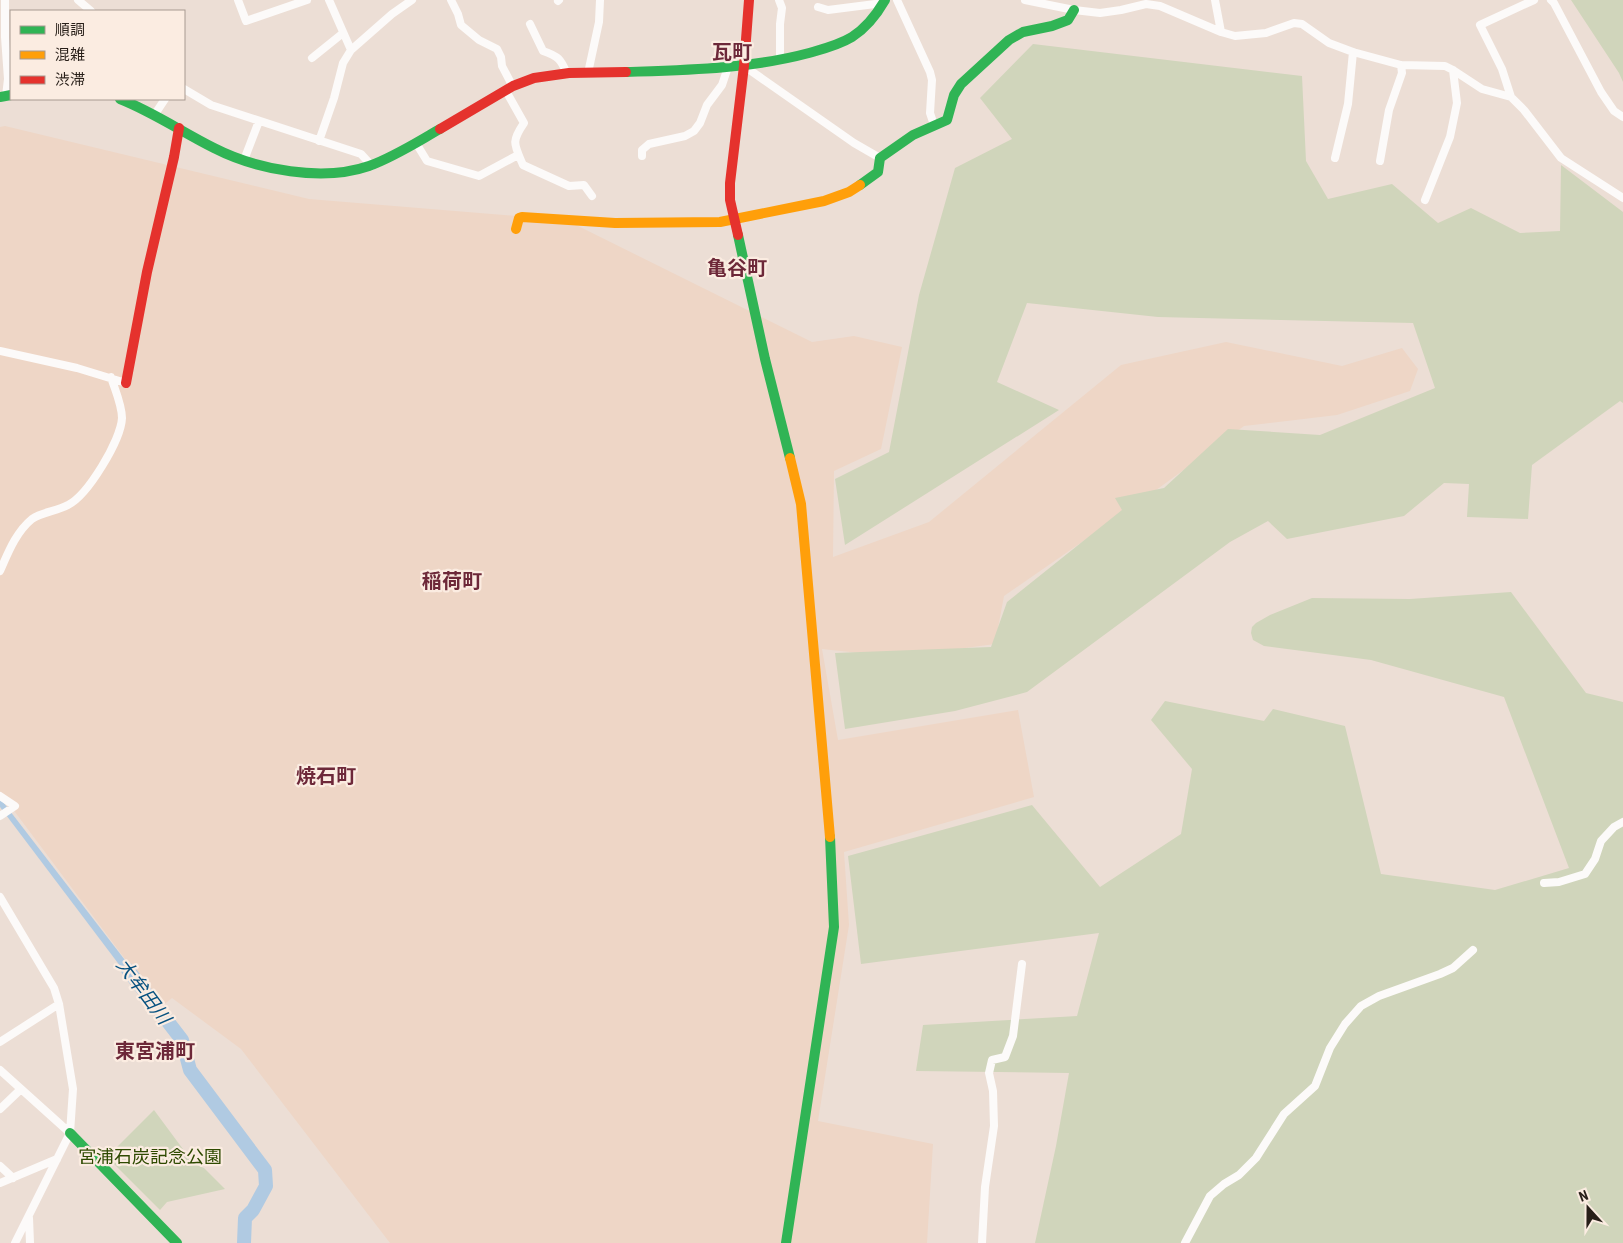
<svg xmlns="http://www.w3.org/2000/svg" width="1623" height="1243" font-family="'Roboto Condensed','Noto Sans JP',sans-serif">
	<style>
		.built { fill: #eed6c6 }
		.green { fill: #d0d5bb }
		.water { fill: #b0cae2 }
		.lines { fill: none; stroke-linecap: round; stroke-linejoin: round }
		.river { stroke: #b0cae2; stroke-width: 14 }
		.street { stroke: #fcfaf9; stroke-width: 8 }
		.fast { stroke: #30b455; stroke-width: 10 }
		.slow { stroke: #ff9f0a; stroke-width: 10 }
		.jam { stroke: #e5322d; stroke-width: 10 }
		.labels { text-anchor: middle; stroke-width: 4.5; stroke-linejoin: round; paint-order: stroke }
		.park-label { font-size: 18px; fill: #2e4a00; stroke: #fbece1 }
		.water-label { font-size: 19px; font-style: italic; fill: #085280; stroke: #fbece1 }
		.quarter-label { font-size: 20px; font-weight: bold; fill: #6d2839; stroke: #fbece1 }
	</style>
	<rect width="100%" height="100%" fill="#ecded5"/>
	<!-- built -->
	<path class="built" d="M 5,126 L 309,199 L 566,220 L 812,342 L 854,336 L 902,347 L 881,449 L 834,471 L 833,557 L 929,522 L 1121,365 L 1226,342 L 1342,366 L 1402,348 L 1418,369 L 1410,391 L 1337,415 L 1244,426 L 1141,501 L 1004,596 L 995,644 L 897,657 L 822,649 L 838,740 L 1018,710 L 1034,797 L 844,852 L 849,925 L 818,1121 L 933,1144 L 927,1243 L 390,1243 L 241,1049 L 172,998 L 161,1007 L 0,792 L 0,127 Z"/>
	<!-- green -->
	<path class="green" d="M 1571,0 L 1623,0 L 1623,82 L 1619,73 Z
		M 1033,44 L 1302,76 L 1306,161 L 1328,199 L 1392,184 L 1438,223 L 1471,208 L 1520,233 L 1560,231 L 1561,165 L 1623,212 L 1623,403 L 1620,401 L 1532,465 L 1528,519 L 1467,517 L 1469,484 L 1444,483 L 1404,516 L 1287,539 L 1268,521 L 1230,542 L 1027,692 L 955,711 L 845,729 L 835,653 L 991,647 L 1007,602 L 1122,510 L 1115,498 L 1164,488 L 1228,429 L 1320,435 L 1435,388 L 1413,323 L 1158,317 L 1027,303 L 997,382 L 1059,410 L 845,545 L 835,479 L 889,452 L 919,295 L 955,168 L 1012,139 L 980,98 Z
		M 1511,592 L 1586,693 L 1623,702 L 1623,1243 L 1035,1243 L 1056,1146 L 1069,1073 L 916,1071 L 923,1025 L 1077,1016 L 1099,933 L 861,964 L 848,856 L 1032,805 L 1100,887 L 1181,834 L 1192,769 L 1151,720 L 1165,701 L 1264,721 L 1273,709 L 1345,726 L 1381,874 L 1495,890 L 1569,868 L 1504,697 L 1371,660 L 1264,646 L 1253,640 L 1251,633 L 1252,627 L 1256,623 L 1270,615 L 1312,598 L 1410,599 Z
		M 154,1110 L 194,1164 L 204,1168 L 225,1189 L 167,1202 L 160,1210 L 107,1157 Z"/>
	<!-- water -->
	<path class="water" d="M 0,798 L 138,977 L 139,991 L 0,807 Z"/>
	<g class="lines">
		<!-- river -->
		<path class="river" d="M 128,970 L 182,1040 L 190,1070 L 265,1170 L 266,1186 L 253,1210 L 245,1218 L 244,1243"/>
		<!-- street -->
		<path class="street" d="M 5,0 L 5,37 L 8,79 L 6,96
			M 78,0 L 91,11
			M 238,0 L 246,21 L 307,0
			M 329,0 L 351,50
			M 451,0 L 458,14 L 461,25 L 479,40 L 497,49 L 501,57 L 502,66 L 513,87
			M 779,0 L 782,8 L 780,24 L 780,60
			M 897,0 L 930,72 L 932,80 L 930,113 L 934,125
			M 1025,0 L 1074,10 L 1100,13 L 1121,10 L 1146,4 L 1160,6 L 1221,32 L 1235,36 L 1266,33 L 1294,23 L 1302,24 L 1329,43 L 1353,52 L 1401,65 L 1445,66 L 1453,70 L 1482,89 L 1511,97
			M 1215,0 L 1221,32
			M 1534,0 L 1480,25 L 1502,69 L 1511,97 L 1524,110 L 1561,158 L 1623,198
			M 1551,0 L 1554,3 L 1601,92 L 1614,111 L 1623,117
			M 558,1 L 559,0
			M 818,7 L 828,10 L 883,3
			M 530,24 L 543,51 C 558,56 561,59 567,74
			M 312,58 L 343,33
			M 744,66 L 854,143 L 880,158
			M 588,73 L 599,22 L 600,0
			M 184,89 L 211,105 L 361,154 L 372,166
			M 506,91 L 524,123 C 511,142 514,144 523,165 L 569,186 L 584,185 L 592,196
			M 155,114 L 165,99
			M 319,141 L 334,98 L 343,63 L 351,50 L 392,14 L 412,0
			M 416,143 L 427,161 L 479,176 L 518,155
			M 642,156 L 642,150 L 649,144 L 685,136 L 694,131 L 700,123 L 707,105 L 722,85 L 728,67
			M 1335,158 L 1348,104 L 1353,52
			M 244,160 L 259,121
			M 1380,161 L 1389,110 L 1402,73 L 1401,65
			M 1425,200 L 1450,137 L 1457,103 L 1453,70
			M 0,351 L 77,368 L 126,383
			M 0,571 C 8,553 16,532 32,519 C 42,512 57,511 68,505 C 88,495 121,440 122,418 C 122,405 115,390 111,377
			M 0,796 L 15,806 L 0,816
			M 1544,883 L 1559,882 L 1585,874 L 1595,859 L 1601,841 L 1614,827 L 1623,822
			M 0,897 L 54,988 L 59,1004 L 73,1089 L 70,1133 L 15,1243
			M 0,1042 L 59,1004
			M 0,1070 L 70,1133
			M 0,1109 L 21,1089
			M 0,1166 L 13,1178
			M 0,1183 L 57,1159
			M 29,1218 L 30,1243
			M 982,1243 L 985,1187 L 994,1126 L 993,1091 L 989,1073 L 992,1060 L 1005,1057 L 1013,1036 L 1022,964
			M 1185,1243 L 1210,1196 L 1224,1184 L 1239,1175 L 1256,1158 L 1284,1114 L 1315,1086 L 1330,1048 L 1345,1024 L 1361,1006 L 1379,996 L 1440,974 L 1453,968 L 1473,950"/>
		<!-- fast -->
		<path class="fast" d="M 626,72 C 687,70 749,69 809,53 C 823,49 839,45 852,37 C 866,28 877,14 885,0
			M 0,97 L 11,95
			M 120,99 C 153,112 182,132 214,148 C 257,170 323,182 369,166 C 394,157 417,142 440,129
			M 860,185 L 878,172 L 880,158 L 913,135 L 947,120 L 954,95 L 961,84 L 1009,40 L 1023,32 L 1052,26 L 1068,20 L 1074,10
			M 738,235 L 765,359 L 790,458
			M 70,1133 L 177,1243
			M 786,1243 L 834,927 L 830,837"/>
		<!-- slow -->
		<path class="slow" d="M 516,229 L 519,218 L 522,217 L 615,223 L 720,222 L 824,201 L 849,192 L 860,185
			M 790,458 L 801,504 L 830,837"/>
		<!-- jam -->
		<path class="jam" d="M 440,129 L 513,86 L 534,78 L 569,73 L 626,72
			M 738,235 L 730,200 L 730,183 L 744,66 L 749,0
			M 126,383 L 147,272 L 174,157 L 179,128"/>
	</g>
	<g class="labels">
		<!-- park labels -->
		<g class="park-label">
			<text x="150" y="1163">宮浦石炭記念公園</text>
		</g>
		<!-- water labels -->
		<g class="water-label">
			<text transform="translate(144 991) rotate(53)" y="7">大牟田川</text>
		</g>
		<!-- quarter labels -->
		<g class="quarter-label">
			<text x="732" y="59">瓦町</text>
			<text x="737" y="275">亀谷町</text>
			<text x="452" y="588">稲荷町</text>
			<text x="326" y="783">焼石町</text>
			<text x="155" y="1058">東宮浦町</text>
		</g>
	</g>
	<!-- legend -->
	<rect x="10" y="10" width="175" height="90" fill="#fbece1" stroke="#a79a91"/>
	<rect x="20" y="26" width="25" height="8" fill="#30b455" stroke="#a79a91"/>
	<text x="55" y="35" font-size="15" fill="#281f19">順調</text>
	<rect x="20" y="51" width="25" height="8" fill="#ff9f0a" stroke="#a79a91"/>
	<text x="55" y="60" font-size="15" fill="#281f19">混雑</text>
	<rect x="20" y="76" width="25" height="8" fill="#e5322d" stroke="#a79a91"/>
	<text x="55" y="85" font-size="15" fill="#281f19">渋滞</text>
	<!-- north arrow -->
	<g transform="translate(1588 1208) rotate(339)" stroke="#fbece1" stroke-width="4" paint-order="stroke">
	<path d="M0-4L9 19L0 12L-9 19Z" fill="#281f19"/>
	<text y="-8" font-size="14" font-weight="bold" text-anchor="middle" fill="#281f19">N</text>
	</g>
</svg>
